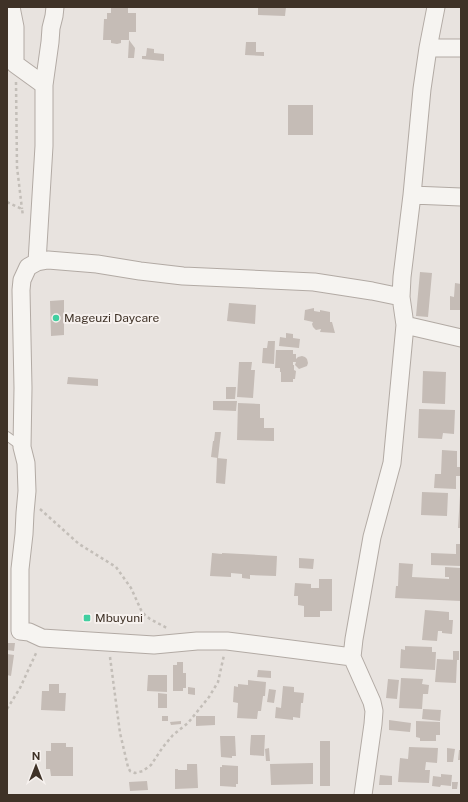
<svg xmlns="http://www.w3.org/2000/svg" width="468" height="802" font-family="'Public Sans',sans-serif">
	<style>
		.building { fill: #c5bcb6 }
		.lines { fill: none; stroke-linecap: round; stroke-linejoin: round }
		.lane-casing { stroke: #b2aaa4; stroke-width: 10 }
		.street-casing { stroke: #b2aaa4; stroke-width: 19 }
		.path { stroke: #c3beb8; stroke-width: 2.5; stroke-dasharray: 3 3; stroke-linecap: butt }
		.lane { stroke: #f6f4f1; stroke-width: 8 }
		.street { stroke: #f6f4f1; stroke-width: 17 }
		.poi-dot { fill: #41cfa0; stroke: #f6f1ee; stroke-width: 1.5 }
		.labels { text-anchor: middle; stroke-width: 4; stroke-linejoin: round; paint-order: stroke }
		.poi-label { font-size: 12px; fill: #3f3227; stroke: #f6f1ee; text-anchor: start }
	</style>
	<rect width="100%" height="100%" fill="#e8e3df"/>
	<!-- building -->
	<path class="building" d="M 111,7 L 128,7 L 128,13 L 136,13 L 136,32 L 129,32 L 129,40 L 135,48 L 134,58 L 128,58 L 129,40 L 121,40 L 121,43 L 117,44 L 111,43 L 111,40 L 103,40 L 104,19 L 107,19 L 107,13 L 111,13 Z
		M 258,7 L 286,7 L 285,16 L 258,15 Z
		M 246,42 L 256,42 L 256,52 L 264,52 L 264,56 L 245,55 Z
		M 147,48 L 154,49 L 154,53 L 164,54 L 164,61 L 142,59 L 142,56 L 146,56 Z
		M 288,105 L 313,105 L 313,135 L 288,135 Z
		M 420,272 L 432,273 L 428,317 L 416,316 Z
		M 455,283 L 461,284 L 461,310 L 450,310 L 450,296 L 454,297 Z
		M 64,300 L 64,335 L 51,336 L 50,301 Z
		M 229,303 L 256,305 L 255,324 L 227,321 Z
		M 314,308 L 314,311 L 320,312 L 320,310 L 330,312 L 330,322 L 332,322 L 335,333 L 320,332 L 321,329 L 316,330 L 313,327 L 312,324 L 313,322 L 304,320 L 305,310 Z
		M 286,333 L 293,334 L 293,338 L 300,339 L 299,348 L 279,346 L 280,337 L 286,338 Z
		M 268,341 L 275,341 L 274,364 L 262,363 L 263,348 L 267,348 Z
		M 276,350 L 293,350 L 293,354 L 296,354 L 296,359 L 298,357 L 302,356 L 305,357 L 307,359 L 308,363 L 307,366 L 299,369 L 295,365 L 296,362 L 293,362 L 293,365 L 294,365 L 294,370 L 296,371 L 295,379 L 293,379 L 293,382 L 281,382 L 281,372 L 280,372 L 280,368 L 275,368 Z
		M 239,362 L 252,362 L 251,370 L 255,370 L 253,398 L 237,397 Z
		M 423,371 L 446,372 L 445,404 L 422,403 Z
		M 68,377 L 98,379 L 98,386 L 67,384 Z
		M 226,387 L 236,387 L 235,399 L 226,399 Z
		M 213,401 L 237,401 L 236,411 L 213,410 Z
		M 238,403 L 260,404 L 260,418 L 264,418 L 264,428 L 274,428 L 274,441 L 237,440 Z
		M 419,409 L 455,410 L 454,434 L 443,433 L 442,439 L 418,438 Z
		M 215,432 L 221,432 L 218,458 L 211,457 L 213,441 L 214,441 Z
		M 442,450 L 457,451 L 457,467 L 461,467 L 460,476 L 456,476 L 456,489 L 434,488 L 435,474 L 441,474 Z
		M 217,458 L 227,459 L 225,484 L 216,483 Z
		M 422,492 L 448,493 L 447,516 L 421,515 Z
		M 460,495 L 461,495 L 461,528 L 458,528 Z
		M 456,544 L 461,544 L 461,566 L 431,565 L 431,553 L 456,554 Z
		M 212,553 L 222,554 L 222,553 L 277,556 L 276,576 L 250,575 L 250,579 L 242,578 L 242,574 L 231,573 L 231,577 L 210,576 Z
		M 299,558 L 314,559 L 313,569 L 299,568 Z
		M 399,563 L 413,564 L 412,577 L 449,579 L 449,577 L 445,577 L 445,567 L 461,568 L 461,601 L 395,598 L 396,586 L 398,586 Z
		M 319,579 L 332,579 L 332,611 L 320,611 L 320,617 L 304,617 L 304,606 L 298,605 L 298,596 L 294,596 L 295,583 L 311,584 L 311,588 L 319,588 Z
		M 425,610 L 449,612 L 449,620 L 453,620 L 452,634 L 442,633 L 442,631 L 438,631 L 437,641 L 422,640 Z
		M 7,643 L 15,643 L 14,651 L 7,650 Z
		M 405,646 L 432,647 L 432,652 L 436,652 L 435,670 L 400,668 L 401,649 L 405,650 Z
		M 453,651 L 459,651 L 459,660 L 453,660 Z
		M 7,654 L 14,655 L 11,676 L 7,675 Z
		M 437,659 L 457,660 L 456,683 L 435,682 Z
		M 177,662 L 183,662 L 183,673 L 186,673 L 186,688 L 183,688 L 183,691 L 173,691 L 173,665 L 177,665 Z
		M 258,670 L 271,671 L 271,678 L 257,677 Z
		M 148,675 L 167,675 L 167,692 L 147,691 Z
		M 401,678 L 423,679 L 422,684 L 429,685 L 428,694 L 423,694 L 422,709 L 399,708 Z
		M 388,679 L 399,680 L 397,699 L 386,698 Z
		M 248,680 L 266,682 L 265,696 L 263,696 L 261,711 L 258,711 L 257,719 L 237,718 L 238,703 L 233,702 L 234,686 L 238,687 L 238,684 L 248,685 Z
		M 49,684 L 59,684 L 59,693 L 66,693 L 65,711 L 41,710 L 42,691 L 49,691 Z
		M 283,686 L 294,687 L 294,692 L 304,693 L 303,703 L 301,703 L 300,718 L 293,717 L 293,720 L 275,718 L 276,707 L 281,708 Z
		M 188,687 L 195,688 L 195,695 L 188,694 Z
		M 269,689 L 276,690 L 274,703 L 267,702 Z
		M 158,693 L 167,694 L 167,708 L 158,708 Z
		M 423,709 L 441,710 L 440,721 L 422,719 Z
		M 162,716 L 168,716 L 168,721 L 162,721 Z
		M 196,716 L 215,716 L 215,725 L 196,726 Z
		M 389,720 L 411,723 L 410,732 L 389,730 Z
		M 181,721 L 181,724 L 171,725 L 170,722 Z
		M 416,721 L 440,722 L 440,735 L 436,735 L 436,741 L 420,741 L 420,738 L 416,737 Z
		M 251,735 L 265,735 L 264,756 L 250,755 L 250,749 Z
		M 220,736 L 235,736 L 236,756 L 232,756 L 232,758 L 221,757 Z
		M 320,741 L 330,741 L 330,786 L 320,786 Z
		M 51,743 L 66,743 L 66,747 L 73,747 L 73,776 L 51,776 L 50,769 L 46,769 L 46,751 L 51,751 Z
		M 409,747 L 438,748 L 437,763 L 426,762 L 425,770 L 430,770 L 429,783 L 398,782 L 400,758 L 408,759 Z
		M 269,748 L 270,761 L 266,761 L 265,749 Z
		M 447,748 L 455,749 L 453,762 L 447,762 Z
		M 459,750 L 461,750 L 461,760 L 458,760 Z
		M 313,763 L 313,784 L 271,785 L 270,764 Z
		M 187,764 L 197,764 L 198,788 L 175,789 L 175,769 L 178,769 L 178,770 L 187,770 Z
		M 222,765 L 238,766 L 238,784 L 236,784 L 236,787 L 220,786 L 220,767 L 222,767 Z
		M 441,774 L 452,775 L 451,786 L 441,785 L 440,787 L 432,786 L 433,776 L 441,777 Z
		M 380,775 L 392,776 L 392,785 L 379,785 Z
		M 147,781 L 148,790 L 130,791 L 129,782 Z
		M 452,782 L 458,782 L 457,789 L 452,789 Z"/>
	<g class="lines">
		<defs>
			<path id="lane" d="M 7,436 L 22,447"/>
			<path id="street" d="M 11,7 L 15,27 L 15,64 L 44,85
				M 428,48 L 461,48
				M 412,195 L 461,197
				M 37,262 L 44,146 L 44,85 L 50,42 L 51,28 L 54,16 L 55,7
				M 405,325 L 461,338
				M 352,657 L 306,651 L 227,641 L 197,641 L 154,645 L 42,638 L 29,632 L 20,631 L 20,569 L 24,534 L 25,513 L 27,491 L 26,463 L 22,447 L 23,388 L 21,290 L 22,280 L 28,267 L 37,262 L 48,260 L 97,264 L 140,271 L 183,276 L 314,282 L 372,291 L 401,297
				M 363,795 L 373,724 L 374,711 L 372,702 L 352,657 L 354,639 L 372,537 L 392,463 L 405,325 L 401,297 L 402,277 L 412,195 L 422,89 L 428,48 L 436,7"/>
		</defs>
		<!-- lane casing -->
		<use href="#lane" class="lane-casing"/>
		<!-- street casing -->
		<use href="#street" class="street-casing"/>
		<!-- path -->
		<path class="path" d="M 16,82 L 17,167 L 22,209
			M 7,202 L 22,209 L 23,216
			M 40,509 L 79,544 L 116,567 L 131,588 L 141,610 L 145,615 L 150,619 L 167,628
			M 110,657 L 120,733 L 128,767 L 130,771 L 135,773 L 143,771 L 151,765 L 163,747 L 173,735 L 188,723 L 209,697 L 218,682 L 224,655
			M 7,709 L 20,688 L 37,651"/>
		<!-- lane -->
		<use href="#lane" class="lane"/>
		<!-- street -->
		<use href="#street" class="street"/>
	</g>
	<!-- markers -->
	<g class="poi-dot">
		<circle cx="56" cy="318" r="4"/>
		<rect x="83" y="614" width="8" height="8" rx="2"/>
	</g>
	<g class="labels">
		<!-- poi labels -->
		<g class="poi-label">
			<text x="64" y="322">Mageuzi Daycare</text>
			<text x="95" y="622">Mbuyuni</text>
		</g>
	</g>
	<!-- border -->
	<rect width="468" height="802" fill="none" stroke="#3f3227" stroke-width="16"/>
	<!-- north arrow -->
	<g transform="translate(36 766)" stroke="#f6f1ee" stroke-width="3" paint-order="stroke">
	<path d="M0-3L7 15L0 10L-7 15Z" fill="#3f3227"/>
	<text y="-6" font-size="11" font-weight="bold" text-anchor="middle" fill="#3f3227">N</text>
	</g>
</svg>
